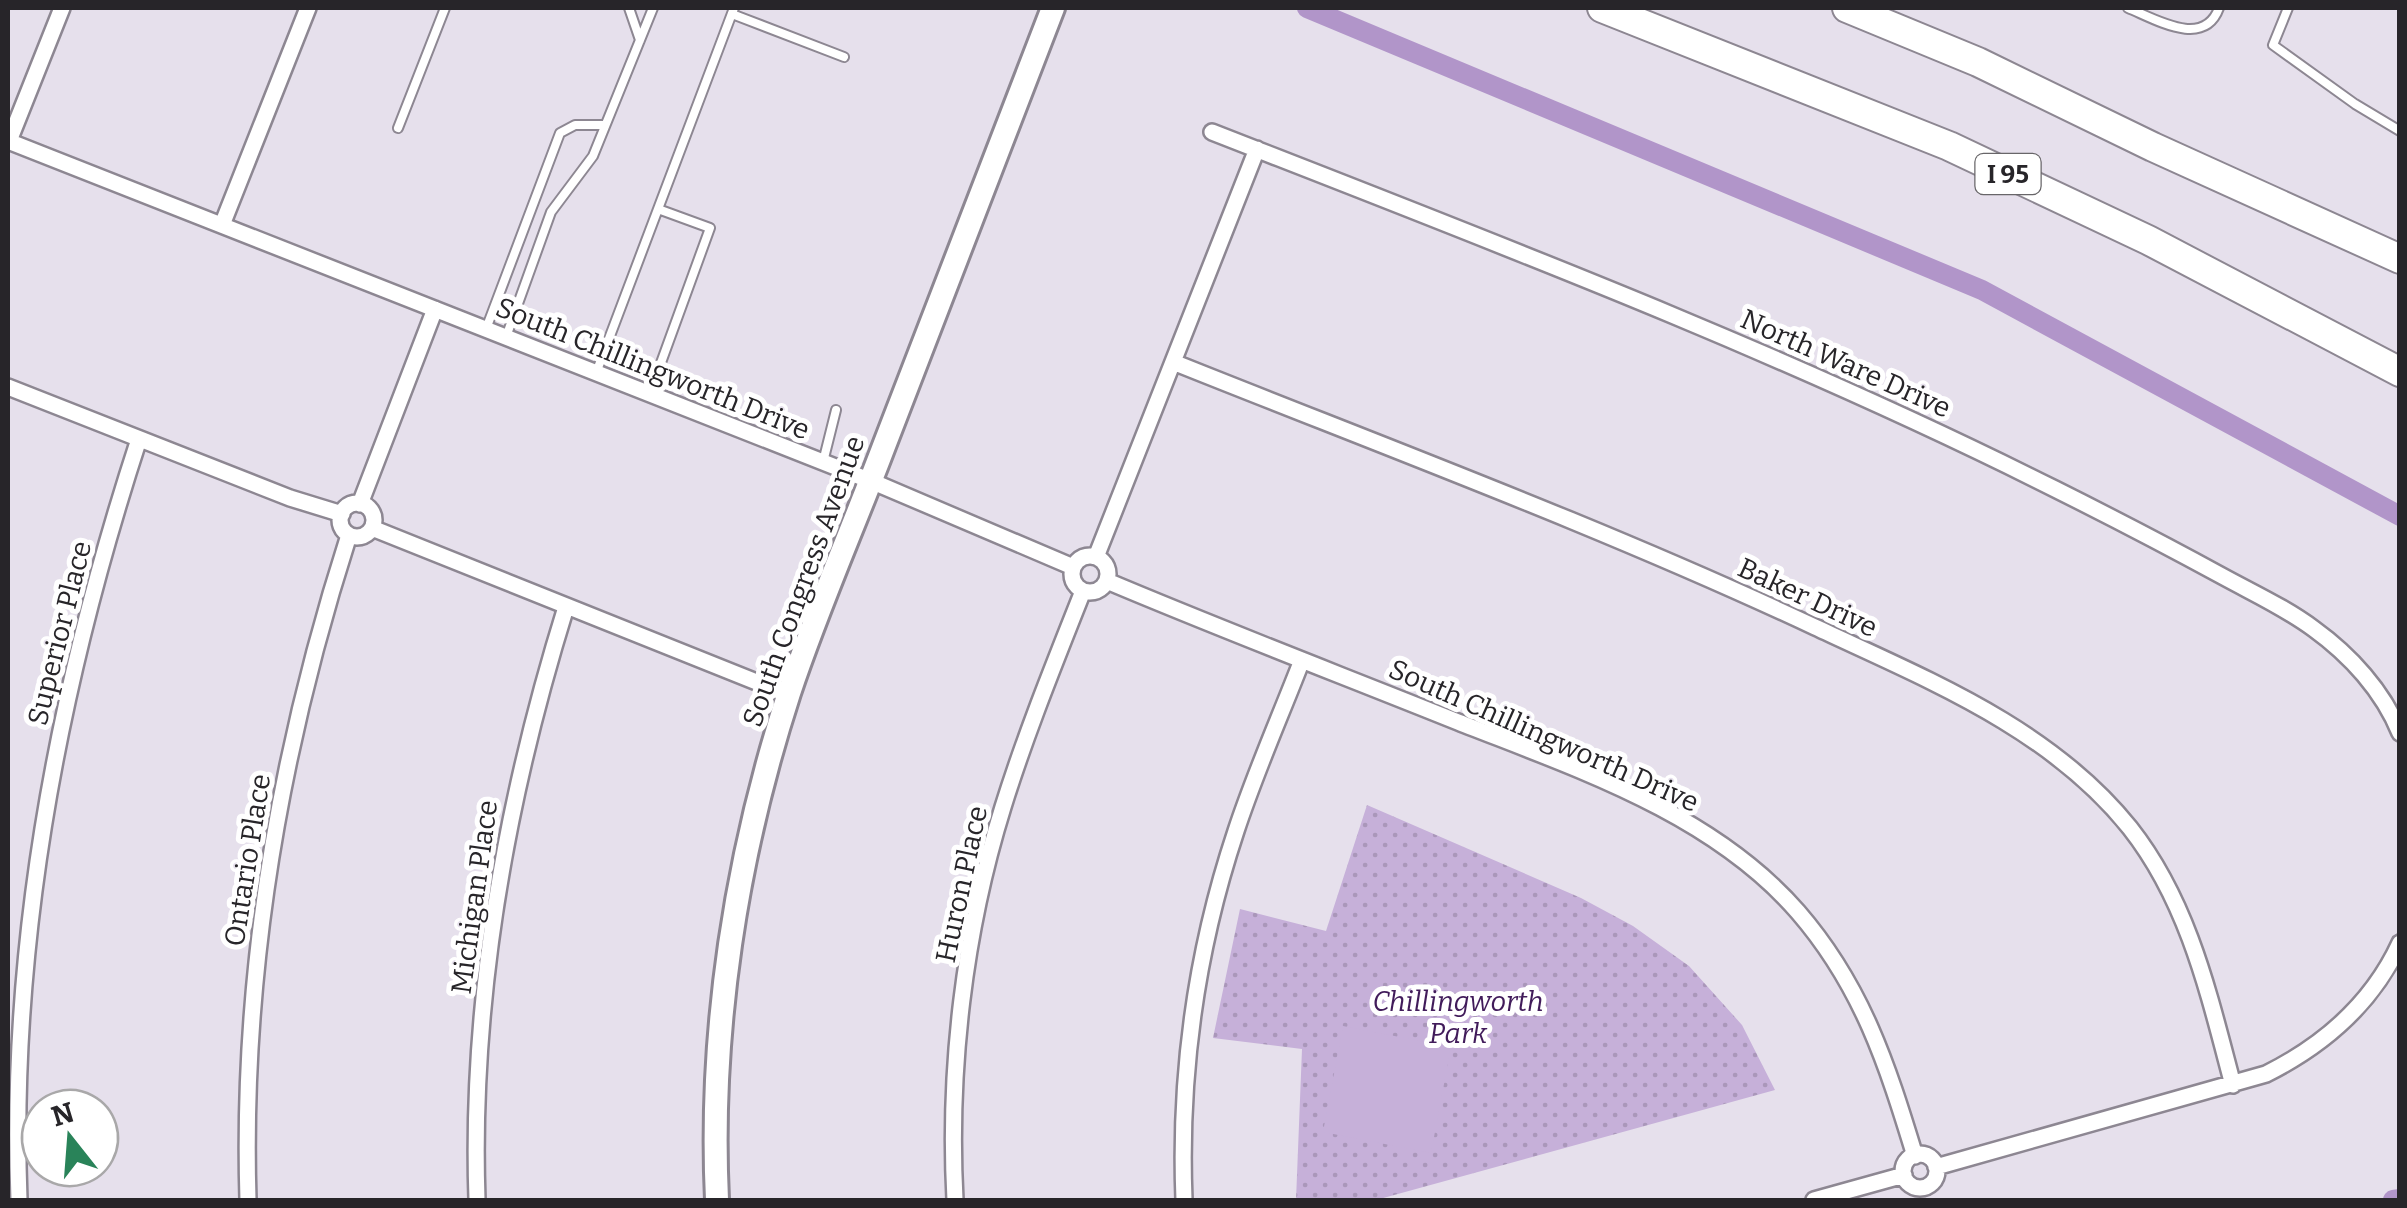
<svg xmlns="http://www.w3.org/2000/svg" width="2407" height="1208" font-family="Bitter,serif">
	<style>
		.park { fill: url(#park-dots) }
		.pitch { fill: #c6b0d9 }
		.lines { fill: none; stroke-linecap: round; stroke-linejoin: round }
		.canal { stroke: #b195c9; stroke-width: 20 }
		.lane-casing { stroke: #8d8792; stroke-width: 12 }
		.street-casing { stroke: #8d8792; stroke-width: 20 }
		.secondary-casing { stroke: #8d8792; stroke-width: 28 }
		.highway-casing { stroke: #8d8792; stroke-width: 32 }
		.lane { stroke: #fff; stroke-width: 8 }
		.street { stroke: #fff; stroke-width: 15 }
		.secondary { stroke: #fff; stroke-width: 22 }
		.highway { stroke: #fff; stroke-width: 28 }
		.labels { text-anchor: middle; stroke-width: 10; stroke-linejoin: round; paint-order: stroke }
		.shield { fill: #fff; stroke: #686669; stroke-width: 2.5 }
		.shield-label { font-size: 25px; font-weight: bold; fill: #272529 }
		.street-label { font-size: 28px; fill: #272529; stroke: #fff }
		.park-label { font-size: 28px; font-style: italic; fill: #411b5a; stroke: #fff }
	</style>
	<defs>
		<pattern id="park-dots" width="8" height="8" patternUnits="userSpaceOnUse" patternTransform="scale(2.5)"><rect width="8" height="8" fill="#c6b0d9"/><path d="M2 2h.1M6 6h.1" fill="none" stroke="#aa97ba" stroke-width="1.8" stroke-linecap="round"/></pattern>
	</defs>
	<rect width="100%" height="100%" fill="#e6e0ec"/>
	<!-- park -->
	<path class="park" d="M 1367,805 L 1581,898 L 1633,926 L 1689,966 L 1742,1025 L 1775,1090 L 1376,1200 L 1296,1200 L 1302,1049 L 1213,1038 L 1240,909 L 1326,931 Z"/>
	<!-- pitch -->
	<path class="pitch" d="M 1343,1026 L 1451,1047 L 1431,1153 L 1323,1132 Z"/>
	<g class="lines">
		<!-- canal -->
		<path class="canal" d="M 1307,8 L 1982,290 L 2400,516
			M 2393,1200 L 2400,1199"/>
		<defs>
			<path id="lane" d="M 629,8 L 640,40
				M 2128,8 C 2155,19 2204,49 2219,8
				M 2288,8 L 2273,45 L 2355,104 L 2400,131
				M 732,14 L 844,57
				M 398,128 L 445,8
				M 486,329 L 560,133 L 575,125 L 604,125
				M 506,337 L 551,212 L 593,156 L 653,8
				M 596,373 L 734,8
				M 650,393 L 710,228 L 658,209
				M 823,462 L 836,410"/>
			<path id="street" d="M 1212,132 C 1496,243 1782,352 2055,489 C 2111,517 2167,546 2222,576 C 2253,593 2286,608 2314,629 C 2350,655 2383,691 2400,733
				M 8,141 L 871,481 L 1073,567
				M 9,141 L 62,8
				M 222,225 L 308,8
				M 1173,362 C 1388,448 1606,529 1815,627 C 1928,680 2050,728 2130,828 C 2189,903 2209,995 2233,1085
				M 8,387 L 290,498 L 342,514
				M340 520a17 17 0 1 1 34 0a17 17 0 1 1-34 0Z
				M 360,504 L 435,309
				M 372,528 L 789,695
				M1072 574a18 18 0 1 1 36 0a18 18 0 1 1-36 0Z
				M 1096,557 L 1257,149
				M 1107,581 C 1223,630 1341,675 1458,722 C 1577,769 1712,813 1798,912 C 1862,986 1887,1064 1915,1156
				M1903 1171a17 17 0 1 1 34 0a17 17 0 1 1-34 0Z
				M 1936,1167 L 2266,1074 C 2324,1045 2372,1004 2400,943
				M 19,1200 C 9,941 59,684 139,439
				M 248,1200 C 241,974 280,750 349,535
				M 477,1200 C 470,998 506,800 566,607
				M 955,1200 C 948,1069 964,932 1003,807 C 1026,733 1055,662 1083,591
				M 1184,1200 C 1179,1074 1196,951 1236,831 C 1255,773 1280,717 1302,660
				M 1814,1200 L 1904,1175"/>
			<path id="secondary" d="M 717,1200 C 709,1030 736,856 789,693 C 817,609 853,528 884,446 C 940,300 996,154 1053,8"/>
			<path id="highway" d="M 1602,8 L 1949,146 L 2148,240 L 2400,372
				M 1847,8 L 1978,62 L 2153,147 L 2400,259"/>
		</defs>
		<!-- lane casing -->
		<use href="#lane" class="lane-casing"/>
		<!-- street casing -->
		<use href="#street" class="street-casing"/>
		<!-- secondary casing -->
		<use href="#secondary" class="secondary-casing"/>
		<!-- highway casing -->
		<use href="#highway" class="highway-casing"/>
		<!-- lane -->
		<use href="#lane" class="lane"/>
		<!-- street -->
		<use href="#street" class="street"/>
		<!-- secondary -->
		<use href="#secondary" class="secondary"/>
		<!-- highway -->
		<use href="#highway" class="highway"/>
	</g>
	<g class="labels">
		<!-- shield labels -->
		<rect class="shield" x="1975.5" y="154" width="65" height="40" rx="8"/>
		<g class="shield-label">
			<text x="2008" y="183">I 95</text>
		</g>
		<!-- street labels -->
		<g class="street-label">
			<text transform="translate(1846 363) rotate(24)" y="10">North Ware Drive</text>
			<text transform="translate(653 368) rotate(22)" y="10">South Chillingworth Drive</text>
			<text transform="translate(803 581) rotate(-70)" y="10">South Congress Avenue</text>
			<text transform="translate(1808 597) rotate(25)" y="10">Baker Drive</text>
			<text transform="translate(59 633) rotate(-76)" y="10">Superior Place</text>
			<text transform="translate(1544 735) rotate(24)" y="10">South Chillingworth Drive</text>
			<text transform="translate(247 860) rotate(-81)" y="10">Ontario Place</text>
			<text transform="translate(961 884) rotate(-78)" y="10">Huron Place</text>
			<text transform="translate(474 897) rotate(-82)" y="10">Michigan Place</text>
		</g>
		<!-- park labels -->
		<g class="park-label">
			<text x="1458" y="1011">Chillingworth<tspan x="1458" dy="32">Park</tspan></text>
		</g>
	</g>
	<!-- border -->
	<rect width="2407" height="1208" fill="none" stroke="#272529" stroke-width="20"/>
	<!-- north arrow -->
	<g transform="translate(70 1138) rotate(343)"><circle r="48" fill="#ffffff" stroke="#a9a8a9" stroke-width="2.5"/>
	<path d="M0-8L18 38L0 25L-18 38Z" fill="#298359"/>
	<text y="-15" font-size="28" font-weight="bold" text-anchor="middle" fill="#272529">N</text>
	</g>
</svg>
